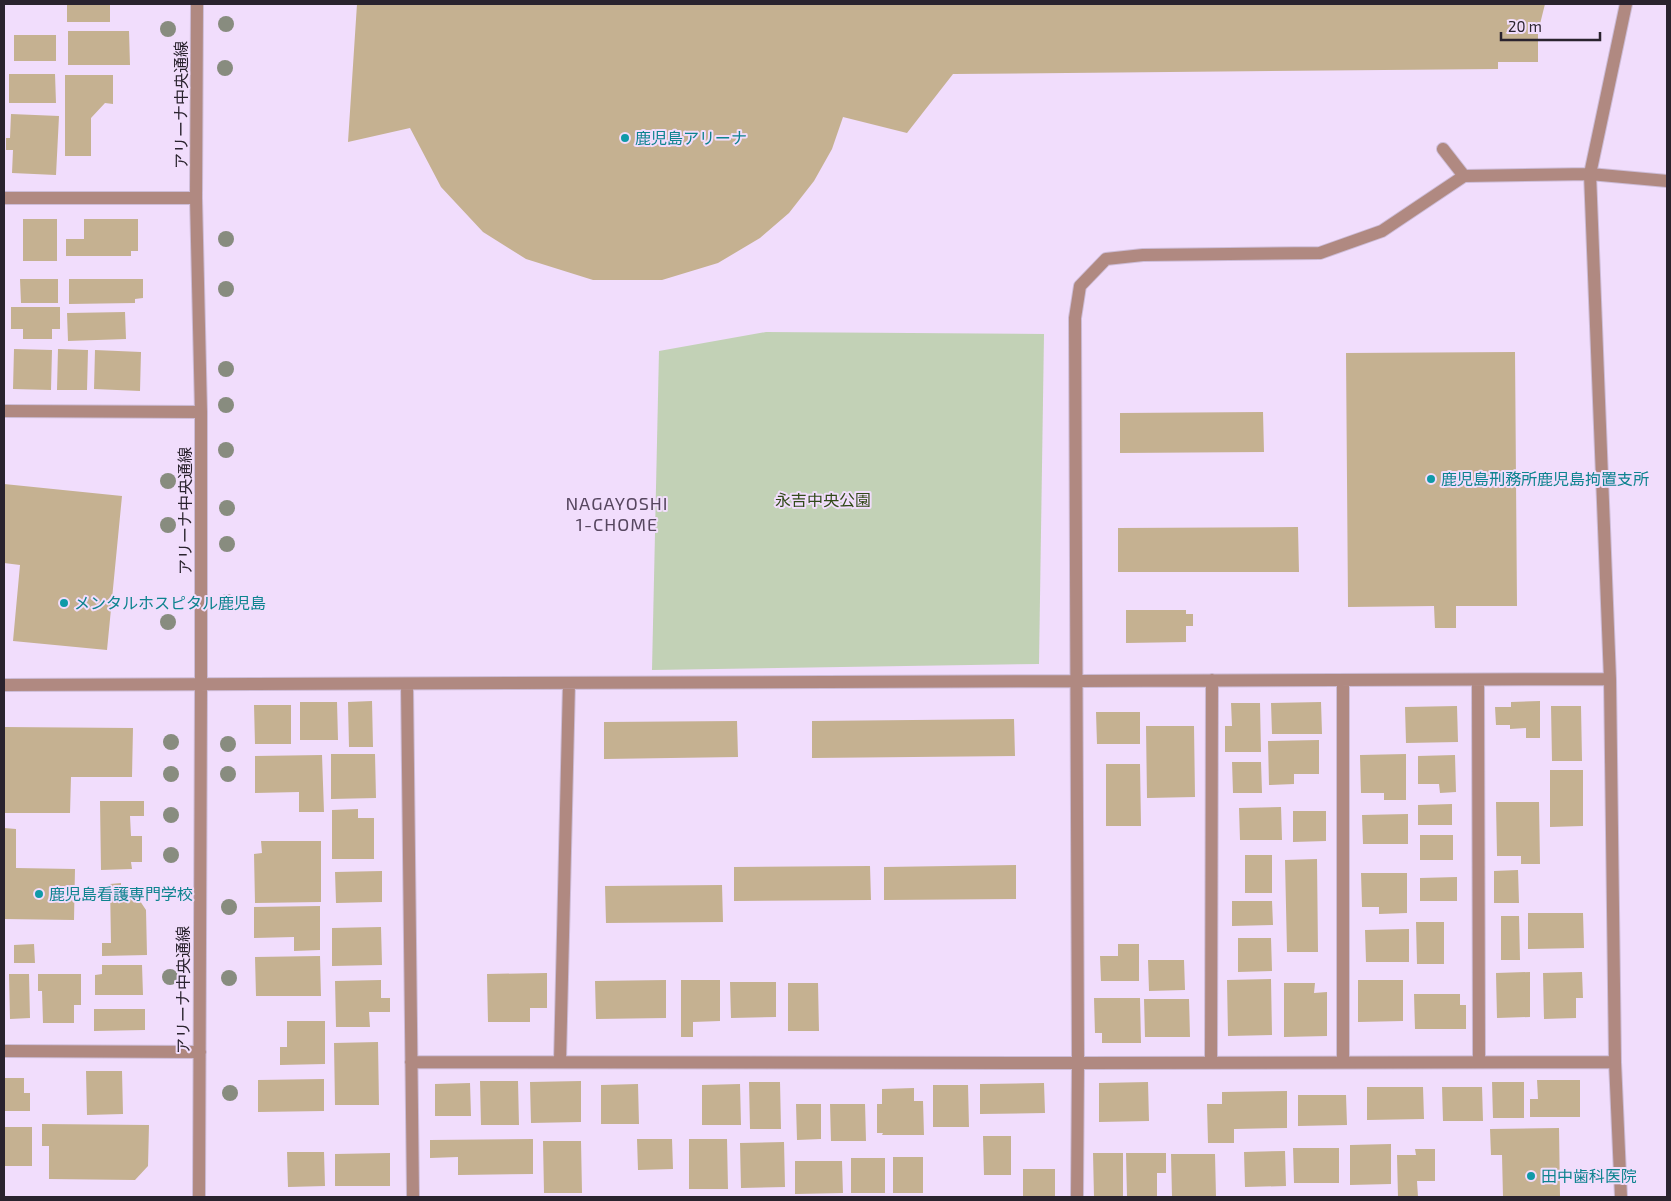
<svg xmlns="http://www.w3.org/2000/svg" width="1671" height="1201" font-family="'Exo 2','Noto Sans JP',sans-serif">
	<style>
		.green { fill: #c2d1b6 }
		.building { fill: #c5b191 }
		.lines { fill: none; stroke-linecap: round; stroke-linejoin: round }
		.minor-casing { stroke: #cdbcd7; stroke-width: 14 }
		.minor { stroke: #b08981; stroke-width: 12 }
		.tree { fill: #888c7f }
		.culture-dot { fill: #0f9aa8; stroke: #f1ddfc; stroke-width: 2 }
		.labels { text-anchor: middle; stroke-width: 4; stroke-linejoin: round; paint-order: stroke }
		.street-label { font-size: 16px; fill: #2a232e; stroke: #f1ddfc }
		.culture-label { font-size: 16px; fill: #0d838f; stroke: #f1ddfc; text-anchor: start }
		.park-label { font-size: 16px; fill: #324a19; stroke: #f1ddfc }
		.neighbourhood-label { font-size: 18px; letter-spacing: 1px; fill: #574760; stroke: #f1ddfc }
	</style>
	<rect width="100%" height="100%" fill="#f1ddfc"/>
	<!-- green -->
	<path class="green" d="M 766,332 L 1044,334 L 1039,664 L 652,670 L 659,351 Z"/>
	<!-- building -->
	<path class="building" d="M 67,4 L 110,4 L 110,22 L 67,22 Z
		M 357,4 L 1545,4 L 1538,32 L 1538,62 L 1498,62 L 1498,69 L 953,74 L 907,133 L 843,117 L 832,149 L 814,181 L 789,213 L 760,238 L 718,263 L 662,280 L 593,280 L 526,259 L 483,232 L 441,187 L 410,128 L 348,142 Z
		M 68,31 L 129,31 L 130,65 L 68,65 Z
		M 14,35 L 56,35 L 56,61 L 14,61 Z
		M 9,74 L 55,74 L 56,103 L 9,103 Z
		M 65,75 L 113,75 L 113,104 L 105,103 L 91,118 L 91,156 L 65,156 Z
		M 11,114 L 59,116 L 56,175 L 12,173 L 13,150 L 6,150 L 6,138 L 10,138 Z
		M 23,219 L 57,219 L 57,261 L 23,261 Z
		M 84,219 L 138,219 L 138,251 L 131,251 L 131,256 L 66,256 L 66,239 L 84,239 Z
		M 20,279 L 58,279 L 58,303 L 21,303 Z
		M 69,279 L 143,279 L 143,298 L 135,299 L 135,303 L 69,304 Z
		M 11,307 L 60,307 L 60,329 L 52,329 L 52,339 L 23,339 L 23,329 L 11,329 Z
		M 125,312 L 126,339 L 68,341 L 67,313 Z
		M 14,349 L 52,350 L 51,390 L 13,389 Z
		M 58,349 L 88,350 L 87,390 L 57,390 Z
		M 95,350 L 141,352 L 140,391 L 94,389 Z
		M 1515,352 L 1517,606 L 1456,606 L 1456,628 L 1435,628 L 1434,606 L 1348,607 L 1346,353 Z
		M 1263,412 L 1264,452 L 1120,453 L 1120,413 Z
		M 4,484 L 122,496 L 107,650 L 13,641 L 20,565 L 4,563 Z
		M 1298,527 L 1299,572 L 1118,572 L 1118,528 Z
		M 1126,610 L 1186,610 L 1186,614 L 1193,614 L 1193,626 L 1186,626 L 1186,642 L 1126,643 Z
		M 372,701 L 373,747 L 349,747 L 348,702 Z
		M 1540,701 L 1540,738 L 1526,738 L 1526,728 L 1510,729 L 1510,725 L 1496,725 L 1495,707 L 1511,707 L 1511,702 Z
		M 300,702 L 337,702 L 338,740 L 300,740 Z
		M 1321,702 L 1322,734 L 1272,734 L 1271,703 Z
		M 1231,703 L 1260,703 L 1261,752 L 1225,752 L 1225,726 L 1232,726 Z
		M 254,705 L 291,705 L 291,744 L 255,744 Z
		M 1457,706 L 1458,742 L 1406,743 L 1405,707 Z
		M 1551,706 L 1581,706 L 1582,761 L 1552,761 Z
		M 1096,712 L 1140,712 L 1140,744 L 1097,744 Z
		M 1014,719 L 1015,756 L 812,758 L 812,721 Z
		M 737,721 L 738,757 L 604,759 L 604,722 Z
		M 1146,726 L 1194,726 L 1195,797 L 1147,798 Z
		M 4,727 L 133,728 L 132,777 L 71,777 L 70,813 L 4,813 Z
		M 1319,740 L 1319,774 L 1294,774 L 1294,784 L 1269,785 L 1268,741 Z
		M 331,754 L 375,754 L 376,798 L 331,799 Z
		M 1406,754 L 1406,800 L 1384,800 L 1384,793 L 1361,793 L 1360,755 Z
		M 322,755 L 324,812 L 299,812 L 299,792 L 255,793 L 255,756 Z
		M 1455,755 L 1456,792 L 1440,793 L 1439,784 L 1418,784 L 1418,756 Z
		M 1232,762 L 1261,762 L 1262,793 L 1233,793 Z
		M 1106,764 L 1140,764 L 1141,826 L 1106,826 Z
		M 1550,770 L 1583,770 L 1583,826 L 1550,827 Z
		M 100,801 L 144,801 L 144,816 L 130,816 L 131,836 L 142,836 L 142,862 L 131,862 L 132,869 L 101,870 Z
		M 1496,802 L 1539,802 L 1540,864 L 1521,864 L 1521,856 L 1497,856 Z
		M 1452,804 L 1452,825 L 1418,825 L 1418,805 Z
		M 1281,807 L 1282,840 L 1240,840 L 1239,808 Z
		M 358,809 L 358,818 L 374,818 L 374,859 L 332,859 L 332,810 Z
		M 1293,811 L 1326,811 L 1326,841 L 1293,842 Z
		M 1408,814 L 1408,844 L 1363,844 L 1362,815 Z
		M 4,828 L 16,829 L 16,868 L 75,869 L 74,920 L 4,919 Z
		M 1420,835 L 1453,835 L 1453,860 L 1420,860 Z
		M 261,841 L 321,841 L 321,902 L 255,903 L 254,854 L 262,853 Z
		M 1245,855 L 1272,855 L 1272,893 L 1245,893 Z
		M 1317,859 L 1318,952 L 1287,952 L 1285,860 Z
		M 1016,865 L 1016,899 L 884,900 L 884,867 Z
		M 870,866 L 871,900 L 734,901 L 734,867 Z
		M 1518,870 L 1519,903 L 1494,903 L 1494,871 Z
		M 382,871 L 382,902 L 336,903 L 335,872 Z
		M 1361,873 L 1407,873 L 1407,913 L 1379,914 L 1379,907 L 1362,907 Z
		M 1457,877 L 1457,901 L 1420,901 L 1420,878 Z
		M 121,883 L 121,892 L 134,892 L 146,910 L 147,955 L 102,956 L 102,943 L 111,943 L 110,884 Z
		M 722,885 L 723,922 L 606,923 L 605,886 Z
		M 1232,901 L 1272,901 L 1273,925 L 1232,926 Z
		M 320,906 L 320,950 L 294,951 L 294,937 L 254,938 L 254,907 Z
		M 1528,913 L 1583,913 L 1584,948 L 1528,949 Z
		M 1501,916 L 1519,916 L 1520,960 L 1501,960 Z
		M 1416,922 L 1444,922 L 1444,964 L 1417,964 Z
		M 381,927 L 382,965 L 332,966 L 332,928 Z
		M 1409,929 L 1409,962 L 1366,962 L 1365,930 Z
		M 1238,938 L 1271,938 L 1272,971 L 1238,972 Z
		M 34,944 L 35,963 L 14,963 L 14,945 Z
		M 1118,944 L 1139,944 L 1139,981 L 1101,981 L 1100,956 L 1118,956 Z
		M 320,956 L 321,996 L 256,996 L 255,957 Z
		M 1148,960 L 1184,960 L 1185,990 L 1149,991 Z
		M 102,965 L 142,965 L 143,995 L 95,995 L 95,975 L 102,974 Z
		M 1530,972 L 1530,1017 L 1497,1018 L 1496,973 Z
		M 1582,972 L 1583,998 L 1576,998 L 1576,1018 L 1544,1019 L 1543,973 Z
		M 547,973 L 547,1008 L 530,1008 L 530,1022 L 488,1022 L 487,974 Z
		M 9,974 L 29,974 L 30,1018 L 10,1019 Z
		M 38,974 L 81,974 L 81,1005 L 74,1005 L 74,1023 L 43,1023 L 42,991 L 38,991 Z
		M 1271,979 L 1272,1035 L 1228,1036 L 1227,980 Z
		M 381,980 L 381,998 L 390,998 L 390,1012 L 369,1012 L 370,1027 L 336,1027 L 335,981 Z
		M 666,980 L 666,1018 L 596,1019 L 595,981 Z
		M 681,980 L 720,980 L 720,1021 L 693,1022 L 693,1037 L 681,1037 Z
		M 1358,980 L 1403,980 L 1403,1021 L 1358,1022 Z
		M 730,982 L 776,982 L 776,1017 L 731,1018 Z
		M 788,983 L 818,983 L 819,1031 L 788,1031 Z
		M 1284,983 L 1315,983 L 1314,993 L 1327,992 L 1327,1036 L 1284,1037 Z
		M 1414,994 L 1460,994 L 1460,1005 L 1466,1005 L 1466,1029 L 1415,1029 Z
		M 1094,998 L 1140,998 L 1141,1043 L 1102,1043 L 1102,1033 L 1095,1033 Z
		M 1144,999 L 1189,999 L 1190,1037 L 1145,1037 Z
		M 94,1009 L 145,1009 L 145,1030 L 94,1031 Z
		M 287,1021 L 325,1021 L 325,1064 L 280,1065 L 280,1047 L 287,1047 Z
		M 378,1042 L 379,1105 L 335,1105 L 334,1043 Z
		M 86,1071 L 122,1071 L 123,1114 L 87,1115 Z
		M 4,1078 L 24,1078 L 24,1093 L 30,1093 L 30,1111 L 4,1111 Z
		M 324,1079 L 324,1111 L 258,1112 L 258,1080 Z
		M 1537,1080 L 1580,1080 L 1580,1117 L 1530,1117 L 1530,1099 L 1538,1099 Z
		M 480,1081 L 518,1081 L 519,1125 L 481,1125 Z
		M 581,1081 L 581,1122 L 531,1123 L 530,1082 Z
		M 749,1082 L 780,1082 L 781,1129 L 750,1129 Z
		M 1148,1082 L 1149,1121 L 1099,1122 L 1099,1083 Z
		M 1492,1082 L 1524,1082 L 1524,1118 L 1493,1118 Z
		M 470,1083 L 471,1116 L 435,1116 L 435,1084 Z
		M 1044,1083 L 1045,1113 L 980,1114 L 980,1084 Z
		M 638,1084 L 639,1124 L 601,1124 L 601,1085 Z
		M 740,1084 L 741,1125 L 702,1125 L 702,1085 Z
		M 933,1085 L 968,1085 L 969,1127 L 933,1127 Z
		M 1367,1087 L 1423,1087 L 1424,1119 L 1367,1120 Z
		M 1442,1087 L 1482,1087 L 1483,1121 L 1443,1121 Z
		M 914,1088 L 914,1101 L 923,1101 L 924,1135 L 882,1135 L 883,1133 L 877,1133 L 877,1104 L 882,1104 L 882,1089 Z
		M 1287,1091 L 1287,1128 L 1234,1129 L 1234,1143 L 1208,1143 L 1207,1104 L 1222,1104 L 1222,1092 Z
		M 1298,1095 L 1346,1095 L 1347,1125 L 1298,1126 Z
		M 796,1104 L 821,1104 L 821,1139 L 797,1140 Z
		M 830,1104 L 865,1104 L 866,1141 L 831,1141 Z
		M 42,1124 L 149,1125 L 148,1166 L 135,1180 L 49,1179 L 49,1146 L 42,1146 Z
		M 4,1127 L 32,1127 L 32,1166 L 4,1166 Z
		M 1559,1128 L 1560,1197 L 1503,1197 L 1502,1155 L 1491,1155 L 1490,1129 Z
		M 983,1136 L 1011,1136 L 1011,1175 L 984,1175 Z
		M 533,1139 L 533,1174 L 458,1175 L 458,1157 L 430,1158 L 430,1140 Z
		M 637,1139 L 672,1139 L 673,1169 L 638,1170 Z
		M 689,1139 L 727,1139 L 728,1189 L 689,1189 Z
		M 543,1141 L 581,1141 L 582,1193 L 544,1193 Z
		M 784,1142 L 785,1187 L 741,1188 L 740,1143 Z
		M 1391,1144 L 1391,1184 L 1350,1185 L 1350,1145 Z
		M 1293,1148 L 1339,1148 L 1339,1183 L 1294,1183 Z
		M 1415,1149 L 1435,1149 L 1435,1181 L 1417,1181 L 1418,1197 L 1398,1197 L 1397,1155 L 1416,1155 Z
		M 1285,1151 L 1286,1186 L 1245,1187 L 1244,1152 Z
		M 287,1152 L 324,1152 L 325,1186 L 288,1187 Z
		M 390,1153 L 390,1186 L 335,1186 L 335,1154 Z
		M 1093,1153 L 1123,1153 L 1123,1197 L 1094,1197 Z
		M 1126,1153 L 1166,1153 L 1166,1173 L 1157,1173 L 1157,1196 L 1127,1196 Z
		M 1171,1154 L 1215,1154 L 1216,1197 L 1172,1197 Z
		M 893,1157 L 923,1157 L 923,1193 L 893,1193 Z
		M 851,1158 L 885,1158 L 885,1193 L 851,1193 Z
		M 795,1161 L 842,1161 L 843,1193 L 795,1194 Z
		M 1023,1169 L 1055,1169 L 1055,1197 L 1023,1197 Z"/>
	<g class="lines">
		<defs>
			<path id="minor" d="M 197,4 L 196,198 L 201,412 L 201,685 L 199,1197
				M 1443,149 L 1464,176
				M 4,198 L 196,198
				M 4,411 L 201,412
				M 1343,680 L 1343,1062
				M 1478,680 L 1479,1062
				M 407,684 L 413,1197
				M 4,685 L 1610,679
				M 4,1051 L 200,1052
				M 560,1061 L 569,683
				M 411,1062 L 1078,1063 L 1615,1062
				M 1211,1063 L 1212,680
				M 1077,1197 L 1078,1063 L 1075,318 L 1080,286 L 1106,259 L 1143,255 L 1320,253 L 1382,231 L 1464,176 L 1590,174 L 1667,181
				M 1621,1197 L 1615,1062 L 1610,679 L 1590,174 L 1626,4"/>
		</defs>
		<!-- minor casing -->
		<use href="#minor" class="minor-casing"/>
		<!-- minor -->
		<use href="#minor" class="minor"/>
	</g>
	<!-- trees -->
	<g class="tree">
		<circle cx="226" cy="24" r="8"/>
		<circle cx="168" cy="29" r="8"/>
		<circle cx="225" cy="68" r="8"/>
		<circle cx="226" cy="239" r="8"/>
		<circle cx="226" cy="289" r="8"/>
		<circle cx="226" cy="369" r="8"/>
		<circle cx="226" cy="405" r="8"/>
		<circle cx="226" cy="450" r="8"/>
		<circle cx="168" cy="481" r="8"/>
		<circle cx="227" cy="508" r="8"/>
		<circle cx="168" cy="525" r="8"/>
		<circle cx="227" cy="544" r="8"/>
		<circle cx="227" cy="602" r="8"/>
		<circle cx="168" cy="622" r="8"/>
		<circle cx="171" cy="742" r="8"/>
		<circle cx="228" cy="744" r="8"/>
		<circle cx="171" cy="774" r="8"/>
		<circle cx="228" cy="774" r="8"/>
		<circle cx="171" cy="815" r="8"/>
		<circle cx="171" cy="855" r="8"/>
		<circle cx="229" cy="907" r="8"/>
		<circle cx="170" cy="977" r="8"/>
		<circle cx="229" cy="978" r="8"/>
		<circle cx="230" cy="1093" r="8"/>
	</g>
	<!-- markers -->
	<g class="culture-dot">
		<circle cx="625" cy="138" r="5"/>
		<circle cx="1431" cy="479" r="5"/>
		<circle cx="64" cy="603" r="5"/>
		<circle cx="39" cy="894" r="5"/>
		<circle cx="1531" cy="1176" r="5"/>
	</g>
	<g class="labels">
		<!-- street labels -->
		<g class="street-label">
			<text transform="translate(181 105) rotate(-90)" y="6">アリーナ中央通線</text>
			<text transform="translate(185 511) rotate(-90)" y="6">アリーナ中央通線</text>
			<text transform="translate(183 990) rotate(-90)" y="6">アリーナ中央通線</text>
		</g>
		<!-- culture labels -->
		<g class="culture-label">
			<text x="635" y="144">鹿児島アリーナ</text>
			<text x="1441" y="485">鹿児島刑務所鹿児島拘置支所</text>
			<text x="74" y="609">メンタルホスピタル鹿児島</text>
			<text x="49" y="900">鹿児島看護専門学校</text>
			<text x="1541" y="1182">田中歯科医院</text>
		</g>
		<!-- park labels -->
		<g class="park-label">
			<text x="823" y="506">永吉中央公園</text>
		</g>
		<!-- neighbourhood labels -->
		<g class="neighbourhood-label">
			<text x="617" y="510">NAGAYOSHI<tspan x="617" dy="21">1-CHOME</tspan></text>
		</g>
	</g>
	<!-- border -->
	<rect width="1671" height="1201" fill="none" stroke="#2a232e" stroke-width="10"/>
	<!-- scale -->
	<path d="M1501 32v8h99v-8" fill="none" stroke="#2a232e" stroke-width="2.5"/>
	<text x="1508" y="32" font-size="15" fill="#2a232e" stroke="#f1ddfc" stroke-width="4" paint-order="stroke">20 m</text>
</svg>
